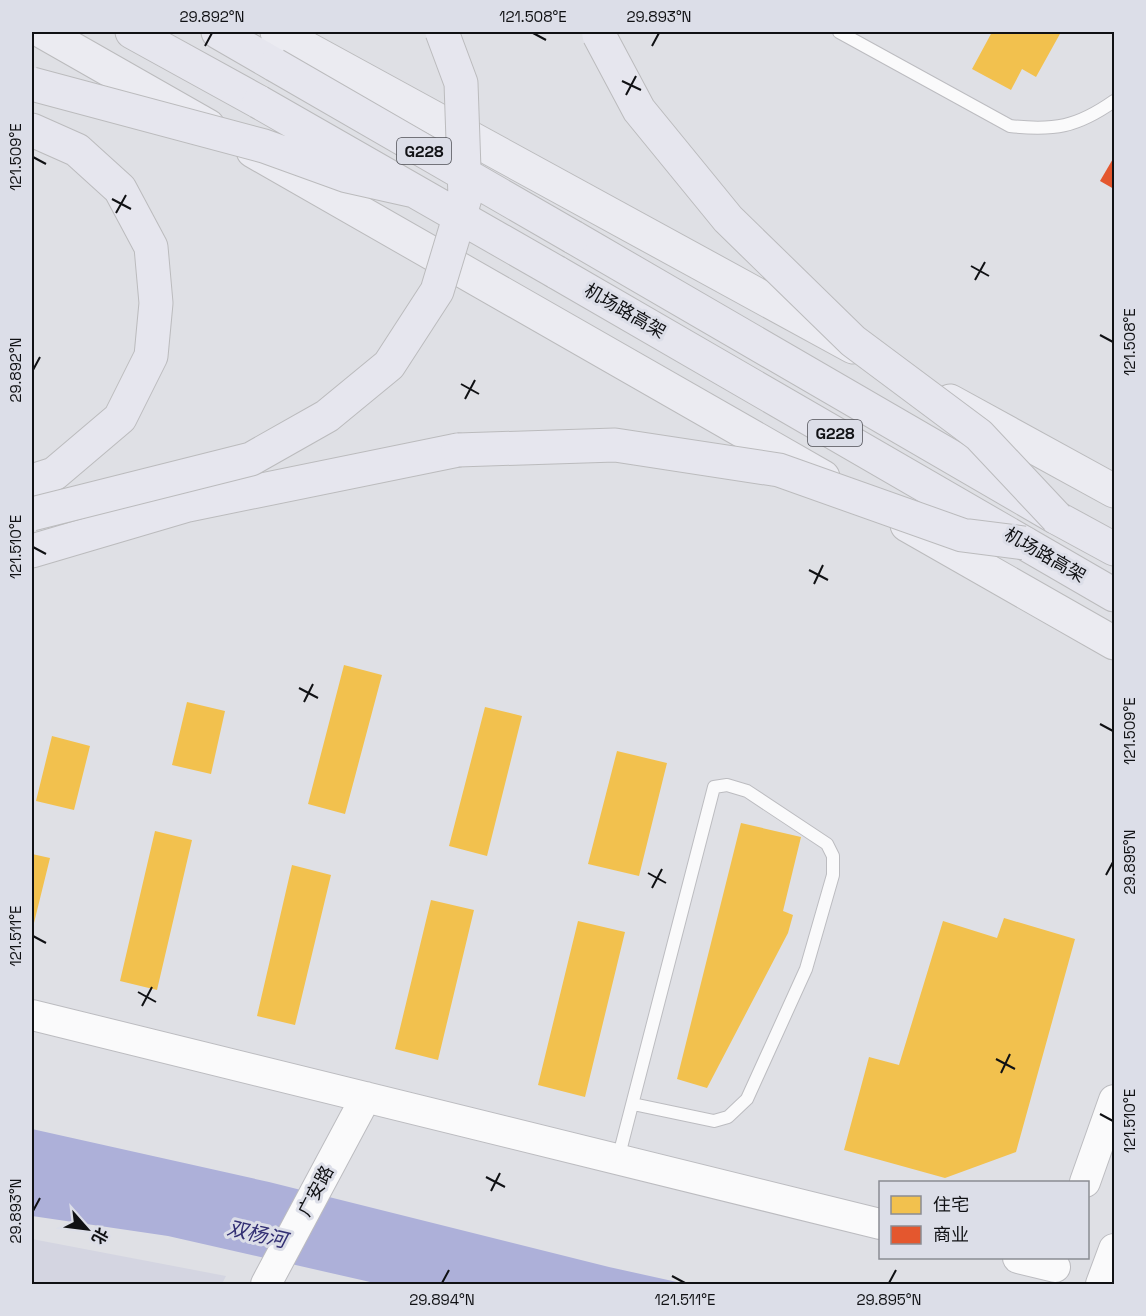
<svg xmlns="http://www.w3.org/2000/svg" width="1146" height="1316" font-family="'Space Grotesk','Noto Sans SC',sans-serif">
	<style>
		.built { fill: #d4d5e1 }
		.water { fill: #adb0d9 }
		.homes { fill: #f2c14e }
		.shops { fill: #e4572e }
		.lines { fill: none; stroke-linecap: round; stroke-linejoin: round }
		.service-casing { stroke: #bcbcc0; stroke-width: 14 }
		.tertiary-casing { stroke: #bcbcc0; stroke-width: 32 }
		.primary-casing { stroke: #bbbbbd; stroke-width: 35 }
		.trunk-casing { stroke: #bbbbbd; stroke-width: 35 }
		.service { stroke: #fafafb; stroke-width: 12 }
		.tertiary { stroke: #fafafb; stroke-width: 30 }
		.primary { stroke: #ebebf1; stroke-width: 33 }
		.trunk { stroke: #e6e6ee; stroke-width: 33 }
		.trunk-bridge-casing { stroke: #bbbbbd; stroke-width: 35; stroke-linecap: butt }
		.trunk-bridge { stroke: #e6e6ee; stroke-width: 33 }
		.ticks { fill: none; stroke: #101114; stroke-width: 2 }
		.labels { text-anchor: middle; stroke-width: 6; stroke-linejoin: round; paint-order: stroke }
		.shield { fill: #dcdee8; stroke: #4d4e54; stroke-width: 1.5 }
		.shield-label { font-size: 16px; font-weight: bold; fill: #101114 }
		.street-label { font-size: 18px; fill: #101114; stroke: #dcdee8 }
		.water-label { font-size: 20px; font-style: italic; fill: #322f73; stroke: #dcdee8 }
		.neatline { fill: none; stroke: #101114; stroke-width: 2 }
		.ticks-label { font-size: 15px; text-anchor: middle; fill: #101114 }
	</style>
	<rect width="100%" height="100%" fill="#dfe0e5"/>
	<!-- built -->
	<path class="built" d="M 32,1239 L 226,1276 L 222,1284 L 32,1284 Z"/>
	<!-- water -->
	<path class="water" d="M 32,1129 L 269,1182 L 609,1267 L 686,1284 L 379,1284 L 168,1236 L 32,1216 Z"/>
	<!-- homes -->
	<path class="homes" d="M 992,32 L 1061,32 L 1036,77 L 1022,69 L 1011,90 L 972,69 Z
		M 344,665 L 382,675 L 345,814 L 308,804 Z
		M 187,702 L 225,711 L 211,774 L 172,765 Z
		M 485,707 L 522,716 L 487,856 L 449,846 Z
		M 52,736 L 90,746 L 74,810 L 36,801 Z
		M 617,751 L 667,763 L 639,876 L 588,864 Z
		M 741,823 L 801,837 L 783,911 L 793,915 L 788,933 L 707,1088 L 677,1079 Z
		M 155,831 L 192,840 L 157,990 L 120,981 Z
		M 32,854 L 50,858 L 32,931 Z
		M 292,865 L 331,875 L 295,1025 L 257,1016 Z
		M 431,900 L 474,910 L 438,1060 L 395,1049 Z
		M 1004,918 L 1075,939 L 1016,1152 L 945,1178 L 844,1150 L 869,1057 L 899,1065 L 943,921 L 997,938 Z
		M 578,921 L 625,932 L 585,1097 L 538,1085 Z"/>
	<!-- shops -->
	<path class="shops" d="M 1114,157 L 1114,189 L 1100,181 Z"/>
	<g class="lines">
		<defs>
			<path id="service" d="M 839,32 L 1010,126 C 1054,131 1077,127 1114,101
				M 618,1159 L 714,787 L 727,785 L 747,791 L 827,844 L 833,856 L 833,875 L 806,969 L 747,1099 L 728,1117 L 714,1121 L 633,1104"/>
			<path id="tertiary" d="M 32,1015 L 880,1224
				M 1085,1182 L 1114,1100
				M 1018,1258 L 1055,1267
				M 266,1284 L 366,1097
				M 1101,1284 L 1114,1249"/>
			<path id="primary" d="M 43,32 L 208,126
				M 277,32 L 853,347
				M 253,151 L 823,477
				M 950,401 L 1114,491
				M 907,525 L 1114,643"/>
			<path id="trunk" d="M 132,32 L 259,102
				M 218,32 L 275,65
				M 32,130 L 77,150 L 120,189 L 151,247 L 156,303 L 151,356 L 120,418 L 54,474 L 32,481
				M 573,237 L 1057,518 L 1114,549
				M 556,272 L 1114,595
				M 32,551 L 188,505 L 458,450"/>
		</defs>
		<!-- service casing -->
		<use href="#service" class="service-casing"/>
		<!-- tertiary casing -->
		<use href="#tertiary" class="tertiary-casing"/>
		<!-- primary casing -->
		<use href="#primary" class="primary-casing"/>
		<!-- trunk casing -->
		<use href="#trunk" class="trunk-casing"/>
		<!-- service -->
		<use href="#service" class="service"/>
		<!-- tertiary -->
		<use href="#tertiary" class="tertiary"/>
		<!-- primary -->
		<use href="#primary" class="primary"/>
		<!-- trunk -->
		<use href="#trunk" class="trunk"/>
		<defs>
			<path id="trunk-bridge" d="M 599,35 L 639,110 L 728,219 L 853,341 L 979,435 L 1057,518
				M 275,65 L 573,237
				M 32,84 L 264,146 L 347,176 L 414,191
				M 259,102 L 556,272
				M 458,450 L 615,445 L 779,470 L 962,535 L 1024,543
				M 32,514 L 251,459 L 327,416 L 389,365 L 437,291 L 465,198 L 461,83 L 442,32"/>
		</defs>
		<!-- trunk-bridge casing -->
		<use href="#trunk-bridge" class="trunk-bridge-casing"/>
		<!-- trunk-bridge -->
		<use href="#trunk-bridge" class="trunk-bridge"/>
	</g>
	<!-- ticks -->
	<path class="ticks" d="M 533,33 L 546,40M 205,46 L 212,33M 652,46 L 659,33M 622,81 L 641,90M 626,95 L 636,76M 33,157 L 46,164M 112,199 L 131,209M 116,213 L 126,195M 971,266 L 989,276M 975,280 L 985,262M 1100,335 L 1113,342M 33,370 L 40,357M 461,384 L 479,394M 465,399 L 475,380M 33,547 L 46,554M 809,570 L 828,580M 814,584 L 823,565M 299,688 L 318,698M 304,702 L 313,684M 1100,724 L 1113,731M 648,873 L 666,883M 1106,875 L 1113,862M 652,888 L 662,869M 33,936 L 46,943M 138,992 L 156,1002M 142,1006 L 152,987M 996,1059 L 1015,1069M 1001,1073 L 1010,1054M 1100,1114 L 1113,1121M 486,1177 L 505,1187M 491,1191 L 500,1173M 33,1211 L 40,1198M 672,1276 L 685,1283M 442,1283 L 449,1270M 889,1283 L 896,1270"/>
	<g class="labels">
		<!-- shield labels -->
		<g class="shield">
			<rect x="397" y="138" width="54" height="26" rx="4.5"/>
			<rect x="808" y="420" width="54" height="26" rx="4.5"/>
		</g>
		<g class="shield-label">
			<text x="424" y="157">G228</text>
			<text x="835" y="439">G228</text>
		</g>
		<!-- street labels -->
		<g class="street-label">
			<text transform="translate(625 311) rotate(30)" y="6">机场路高架</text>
			<text transform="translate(1045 555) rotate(30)" y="6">机场路高架</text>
			<text transform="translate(316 1191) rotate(-62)" y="6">广安路</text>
		</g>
		<!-- water labels -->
		<g class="water-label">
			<text transform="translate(257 1234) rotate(13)" y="7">双杨河</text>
		</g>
	</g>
	<!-- border -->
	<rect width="1146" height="1316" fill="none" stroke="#dcdee8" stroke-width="66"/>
	<!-- legend -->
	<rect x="879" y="1181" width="210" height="78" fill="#dcdee8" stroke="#8a8c93" stroke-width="1.5"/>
	<rect x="891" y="1196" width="30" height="18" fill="#f2c14e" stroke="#8a8c93" stroke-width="1.5"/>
	<text x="933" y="1211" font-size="18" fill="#101114">住宅</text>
	<rect x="891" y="1226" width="30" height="18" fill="#e4572e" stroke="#8a8c93" stroke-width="1.5"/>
	<text x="933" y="1241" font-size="18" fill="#101114">商业</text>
	<!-- north arrow -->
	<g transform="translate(87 1229) rotate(118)" stroke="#dcdee8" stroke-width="4.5" paint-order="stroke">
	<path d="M0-4.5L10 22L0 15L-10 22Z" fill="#101114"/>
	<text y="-9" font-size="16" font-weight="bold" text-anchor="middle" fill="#101114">北</text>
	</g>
	<rect x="33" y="33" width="1080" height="1250" class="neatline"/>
	<g class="ticks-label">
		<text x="212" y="22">29.892°N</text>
		<text x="533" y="22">121.508°E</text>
		<text x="659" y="22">29.893°N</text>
		<text transform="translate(16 157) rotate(-90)" y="5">121.509°E</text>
		<text transform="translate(1130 342) rotate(-90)" y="5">121.508°E</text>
		<text transform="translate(16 370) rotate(-90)" y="5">29.892°N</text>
		<text transform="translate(16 547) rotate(-90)" y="5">121.510°E</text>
		<text transform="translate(1130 731) rotate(-90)" y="5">121.509°E</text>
		<text transform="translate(1130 862) rotate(-90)" y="5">29.895°N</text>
		<text transform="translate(16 936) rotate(-90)" y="5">121.511°E</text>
		<text transform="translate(1130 1121) rotate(-90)" y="5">121.510°E</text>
		<text transform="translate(16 1211) rotate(-90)" y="5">29.893°N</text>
		<text x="442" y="1305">29.894°N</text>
		<text x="685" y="1305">121.511°E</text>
		<text x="889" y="1305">29.895°N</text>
	</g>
</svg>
